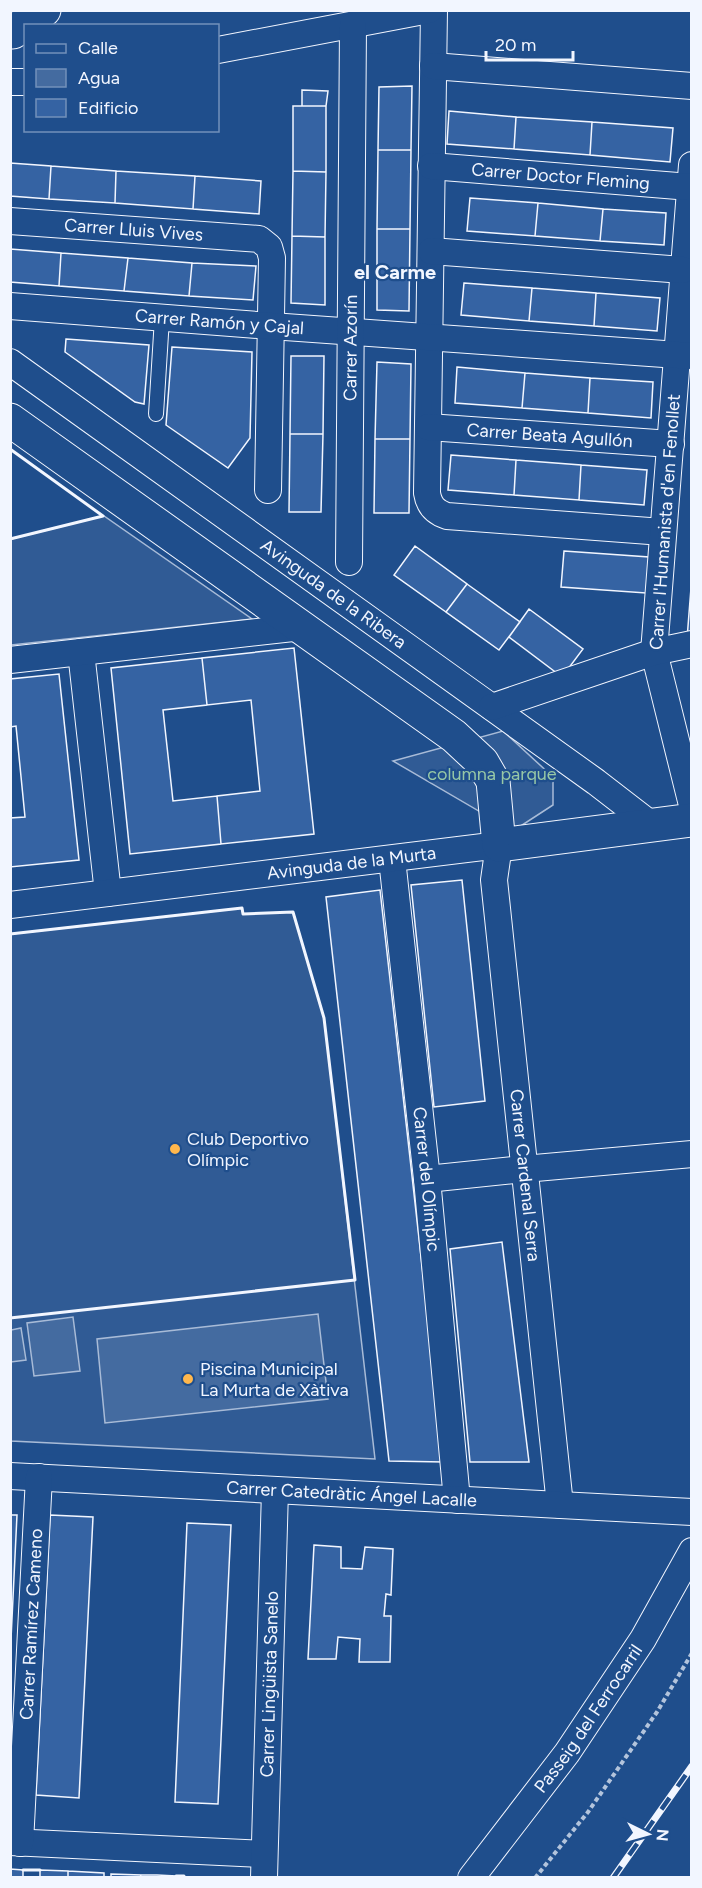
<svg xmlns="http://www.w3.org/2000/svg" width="702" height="1888" font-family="Figtree,sans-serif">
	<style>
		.built { fill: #305b95; stroke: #a8bbd7; stroke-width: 1.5 }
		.water { fill: #446ba0; stroke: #a8bbd7; stroke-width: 1.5 }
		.building { fill: #3563a3; stroke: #f2f6ff; stroke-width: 1.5 }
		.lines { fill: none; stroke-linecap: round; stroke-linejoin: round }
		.lane-casing { stroke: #f2f6ff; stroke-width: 16 }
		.street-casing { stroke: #f2f6ff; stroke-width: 28 }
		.secondary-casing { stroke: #f2f6ff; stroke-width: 35 }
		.path { stroke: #b3c4dc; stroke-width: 4; stroke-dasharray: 4.5 3; stroke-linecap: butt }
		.lane { stroke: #1f4e8c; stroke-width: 14 }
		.street { stroke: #1f4e8c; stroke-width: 26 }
		.secondary { stroke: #1f4e8c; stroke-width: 33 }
		.rail-casing { stroke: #f2f6ff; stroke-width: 7 }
		.rail { stroke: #1f4e8c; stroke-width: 4.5; stroke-dasharray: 14; stroke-linecap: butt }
		.wall { stroke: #f2f6ff; stroke-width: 3 }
		.poi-dot { fill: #ffb74d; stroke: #1f4e8c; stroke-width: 2 }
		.labels { text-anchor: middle; stroke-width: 4.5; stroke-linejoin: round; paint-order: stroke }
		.street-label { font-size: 18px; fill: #f2f6ff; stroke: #1f4e8c }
		.park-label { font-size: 18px; fill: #97c8a6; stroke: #1f4e8c }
		.poi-label { font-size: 18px; fill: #f2f6ff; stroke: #1f4e8c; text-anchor: start }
		.neighbourhood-label { font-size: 20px; font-weight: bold; fill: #f2f6ff; stroke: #1f4e8c }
	</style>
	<rect width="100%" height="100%" fill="#1f4e8c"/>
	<!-- built -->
	<path class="built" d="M 103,516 L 104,516 L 252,619 L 11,645 L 11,539 Z
		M 503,731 L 553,777 L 553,805 L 513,831 L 393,761 Z
		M 242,908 L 243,914 L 293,912 L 324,1018 L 375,1459 L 11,1441 L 11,934 Z"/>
	<!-- water -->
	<path class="water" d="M 318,1314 L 328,1399 L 105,1423 L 97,1339 Z
		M 73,1317 L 80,1371 L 34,1376 L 27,1323 Z
		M 21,1328 L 26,1360 L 11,1362 L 11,1330 Z"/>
	<!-- building -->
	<path class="building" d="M 412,86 L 411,150 L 378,150 L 379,87 Z
		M 302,90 L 328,91 L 326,106 L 302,106 Z
		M 293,106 L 326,106 L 326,172 L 293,171 Z
		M 449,111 L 516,117 L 514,149 L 447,144 Z
		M 516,117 L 592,122 L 590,155 L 514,149 Z
		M 592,122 L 673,128 L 670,162 L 590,155 Z
		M 378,150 L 411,150 L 410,229 L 377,229 Z
		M 10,163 L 51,166 L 49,199 L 10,196 Z
		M 51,166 L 116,171 L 115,203 L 49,199 Z
		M 116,171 L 195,176 L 193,209 L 115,203 Z
		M 293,171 L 326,172 L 325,237 L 292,236 Z
		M 195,176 L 261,181 L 259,214 L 193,209 Z
		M 470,198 L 538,203 L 535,236 L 467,231 Z
		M 538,203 L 603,209 L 600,241 L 535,236 Z
		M 603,209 L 666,213 L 664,245 L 600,241 Z
		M 377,229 L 410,229 L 409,311 L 377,310 Z
		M 292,236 L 325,237 L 325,305 L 291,303 Z
		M 10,249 L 61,253 L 59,286 L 10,282 Z
		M 61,253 L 128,258 L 124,291 L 59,286 Z
		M 128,258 L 192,263 L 189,296 L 124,291 Z
		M 192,263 L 256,266 L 253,300 L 189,296 Z
		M 464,283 L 532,288 L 529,321 L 461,315 Z
		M 532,288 L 596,293 L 594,326 L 529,321 Z
		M 596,293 L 660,298 L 657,331 L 594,326 Z
		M 66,339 L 149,345 L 144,404 L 135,402 L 65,352 Z
		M 172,347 L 252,352 L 250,438 L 228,468 L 166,425 Z
		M 291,356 L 324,356 L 323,434 L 290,434 Z
		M 377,362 L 411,364 L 410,439 L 375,439 Z
		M 457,367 L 525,373 L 522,408 L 455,403 Z
		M 525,373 L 590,378 L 588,413 L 522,408 Z
		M 590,378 L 653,382 L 651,418 L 588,413 Z
		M 290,434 L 323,434 L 321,512 L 289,512 Z
		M 375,439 L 410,439 L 409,513 L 374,513 Z
		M 451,455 L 516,460 L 514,495 L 448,490 Z
		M 516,460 L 581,465 L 579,500 L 514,495 Z
		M 581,465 L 647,470 L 644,505 L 579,500 Z
		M 415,546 L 467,584 L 446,612 L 394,575 Z
		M 564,551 L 649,557 L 646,593 L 561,587 Z
		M 692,575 L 692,638 L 687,639 Z
		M 467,584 L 520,622 L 499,650 L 446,612 Z
		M 529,609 L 583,649 L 562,677 L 509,637 Z
		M 294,648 L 314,834 L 221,844 L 217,796 L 260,791 L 251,700 L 207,705 L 202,658 Z
		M 202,658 L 207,705 L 163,710 L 173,801 L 217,796 L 221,844 L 130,854 L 111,668 Z
		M 59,674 L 79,860 L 10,867 L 10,818 L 25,817 L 16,726 L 10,727 L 10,679 Z
		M 462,880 L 485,1101 L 434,1107 L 411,885 Z
		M 380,890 L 444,1462 L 389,1461 L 326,897 Z
		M 502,1242 L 529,1462 L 470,1462 L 450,1249 Z
		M 10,1515 L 17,1515 L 10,1660 Z
		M 50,1515 L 93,1517 L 79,1798 L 36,1795 Z
		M 187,1523 L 231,1525 L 218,1804 L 175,1802 Z
		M 314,1545 L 341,1547 L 341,1568 L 362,1569 L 365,1547 L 393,1549 L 391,1595 L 386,1594 L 384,1616 L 391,1616 L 390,1662 L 359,1662 L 360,1639 L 338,1637 L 336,1659 L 308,1659 Z
		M 10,1869 L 23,1870 L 23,1878 L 10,1878 Z
		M 40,1870 L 68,1871 L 68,1878 L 40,1878 Z
		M 68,1871 L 104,1873 L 104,1878 L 68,1878 Z
		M 111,1874 L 141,1875 L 140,1878 L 111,1878 Z
		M 141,1875 L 157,1875 L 176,1876 L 176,1878 L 140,1878 Z"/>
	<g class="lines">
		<defs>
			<path id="lane" d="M 156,414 L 162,318"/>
			<g id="street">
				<path d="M 434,10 L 427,493 C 429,506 435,512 447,516 L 663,532"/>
				<path d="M 218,50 L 429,10"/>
				<path d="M 433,66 L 692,86"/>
				<path d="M 10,82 L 26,82"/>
				<path d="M 692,165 L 654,652 L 692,805"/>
				<path id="s1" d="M 431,166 L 690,187"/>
				<path id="s2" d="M 10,221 L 259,239 L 269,247 L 272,258 L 268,490"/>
				<path d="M 431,251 L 683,270"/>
				<path id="s3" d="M 10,306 L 271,326 L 692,356"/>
				<path id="s4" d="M 10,362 L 596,782 L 653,826"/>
				<path id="s5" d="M 428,427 L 671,444"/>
				<path id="s6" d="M 349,562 L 353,26"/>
				<path d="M 81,652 L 108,893"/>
				<path d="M 10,660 L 302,627"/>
				<path d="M 492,707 L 654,652 L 692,644"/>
				<path id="s7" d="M 392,859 L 427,1179 L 457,1500"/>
				<path id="s8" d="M 10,905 L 499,845 L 494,880 L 560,1505"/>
				<path d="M 427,1179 L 524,1169 L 692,1154"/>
				<path id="s9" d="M 10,1476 L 692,1512"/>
				<path d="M 10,1842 L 264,1854"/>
				<path id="s10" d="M 20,1843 L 39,1477"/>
				<path id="s11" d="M 264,1878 L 275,1490"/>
				<path id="s12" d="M 471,1878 L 567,1753 L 643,1639 L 692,1551"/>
			</g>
			<path id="secondary" d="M 13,32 L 44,10
				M 10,420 L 454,736 L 482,762 L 493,781 L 499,845 L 692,820"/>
		</defs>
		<!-- lane casing -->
		<use href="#lane" class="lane-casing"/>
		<!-- street casing -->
		<use href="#street" class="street-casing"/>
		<!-- secondary casing -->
		<use href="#secondary" class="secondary-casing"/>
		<!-- path -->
		<path class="path" d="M 535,1878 L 588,1812 L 657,1712 L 692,1653"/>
		<!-- lane -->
		<use href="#lane" class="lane"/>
		<!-- street -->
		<use href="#street" class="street"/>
		<!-- secondary -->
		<use href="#secondary" class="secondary"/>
		<defs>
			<path id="rail" d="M 613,1878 L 692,1766"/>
		</defs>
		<!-- rail casing -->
		<use href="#rail" class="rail-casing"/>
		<!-- rail -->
		<use href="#rail" class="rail"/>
		<!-- wall -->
		<path class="wall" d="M 10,449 L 103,516 L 10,539
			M 10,934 L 242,908 L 243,914 L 293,912 L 324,1018 L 355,1280 L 10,1318
			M 23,1870 L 40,1870
			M 176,1876 L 184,1876"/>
	</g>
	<!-- markers -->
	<g class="poi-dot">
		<circle cx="175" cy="1149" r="6"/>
		<circle cx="188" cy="1379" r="6"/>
	</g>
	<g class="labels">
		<!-- street labels -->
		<g class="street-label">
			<text dy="6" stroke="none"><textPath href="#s1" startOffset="130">Carrer Doctor Fleming</textPath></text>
			<text dy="6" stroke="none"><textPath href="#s2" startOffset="124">Carrer Lluis Vives</textPath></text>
			<text dy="6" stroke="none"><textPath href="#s3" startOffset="210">Carrer Ramón y Cajal</textPath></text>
			<text dy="6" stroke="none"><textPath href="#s6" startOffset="214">Carrer Azorín</textPath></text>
			<text dy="6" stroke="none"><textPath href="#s5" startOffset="122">Carrer Beata Agullón</textPath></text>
			<text transform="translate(665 522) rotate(-86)" y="6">Carrer l'Humanista d'en Fenollet</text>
			<text dy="6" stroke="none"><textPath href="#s4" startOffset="398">Avinguda de la Ribera</textPath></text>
			<text dy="6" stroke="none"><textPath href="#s8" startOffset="344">Avinguda de la Murta</textPath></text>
			<text dy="6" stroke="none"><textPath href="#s8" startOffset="825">Carrer Cardenal Serra</textPath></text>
			<text dy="6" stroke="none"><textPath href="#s7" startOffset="322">Carrer del Olímpic</textPath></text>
			<text dy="6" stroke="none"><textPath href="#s9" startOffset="342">Carrer Catedràtic Ángel Lacalle</textPath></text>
			<text dy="6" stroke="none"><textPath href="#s10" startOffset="219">Carrer Ramírez Cameno</textPath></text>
			<text dy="6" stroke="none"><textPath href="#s11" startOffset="194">Carrer Lingüista Sanelo</textPath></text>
			<text dy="6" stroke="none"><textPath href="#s12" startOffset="198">Passeig del Ferrocarril</textPath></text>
		</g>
		<!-- park labels -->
		<g class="park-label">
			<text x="492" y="780">columna parque</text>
		</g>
		<!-- poi labels -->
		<g class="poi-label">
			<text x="187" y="1145">Club Deportivo<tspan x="187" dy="21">Olímpic</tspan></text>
			<text x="200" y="1375">Piscina Municipal<tspan x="200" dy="21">La Murta de Xàtiva</tspan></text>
		</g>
		<!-- neighbourhood labels -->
		<g class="neighbourhood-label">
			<text x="395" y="279">el Carme</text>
		</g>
	</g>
	<!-- border -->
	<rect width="702" height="1888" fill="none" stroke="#f2f6ff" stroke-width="24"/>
	<!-- legend -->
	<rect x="24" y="24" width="195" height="108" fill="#1f4e8c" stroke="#7391ba" stroke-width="1.5"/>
	<rect x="36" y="44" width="30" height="9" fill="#1f4e8c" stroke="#7391ba" stroke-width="1.5"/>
	<text x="78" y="54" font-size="18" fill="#f2f6ff">Calle</text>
	<rect x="36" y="69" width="30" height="18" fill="#446ba0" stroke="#7391ba" stroke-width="1.5"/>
	<text x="78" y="84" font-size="18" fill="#f2f6ff">Agua</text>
	<rect x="36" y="99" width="30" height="18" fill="#3563a3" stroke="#7391ba" stroke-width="1.5"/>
	<text x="78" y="114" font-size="18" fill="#f2f6ff">Edificio</text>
	<!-- north arrow -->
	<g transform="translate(648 1834) rotate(95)" stroke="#1f4e8c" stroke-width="4.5" paint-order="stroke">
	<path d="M0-4.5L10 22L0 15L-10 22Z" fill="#f2f6ff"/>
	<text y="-9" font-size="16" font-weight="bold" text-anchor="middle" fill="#f2f6ff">N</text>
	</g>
	<!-- scale -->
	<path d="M486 51v9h87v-9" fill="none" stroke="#f2f6ff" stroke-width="3"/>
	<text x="495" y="51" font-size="18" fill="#f2f6ff" stroke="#1f4e8c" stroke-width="4.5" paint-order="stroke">20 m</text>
</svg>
